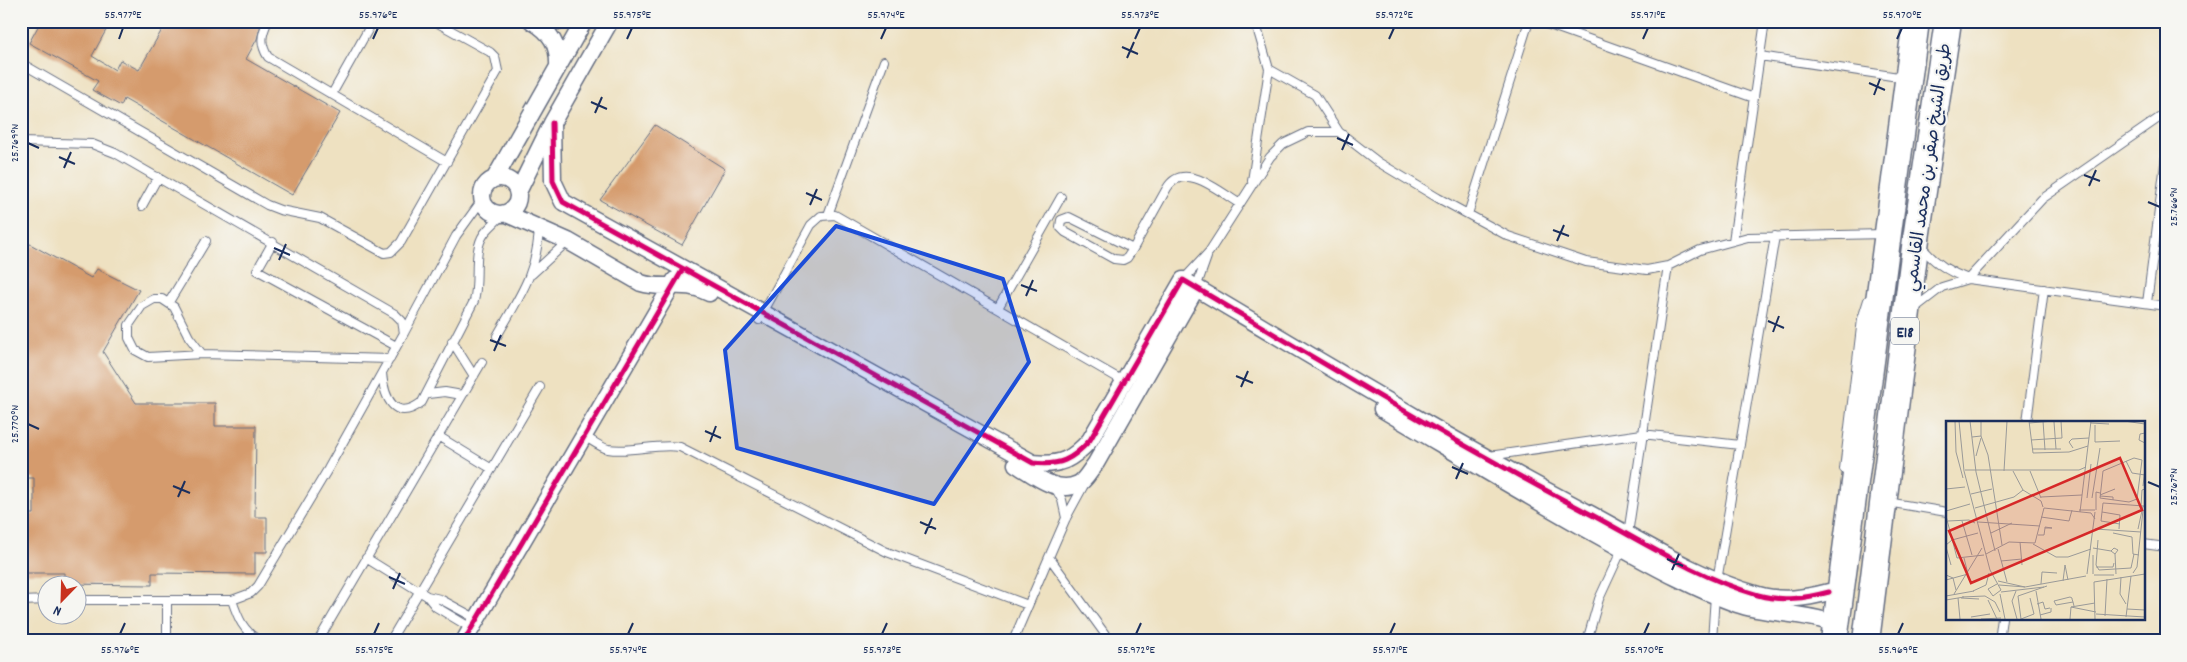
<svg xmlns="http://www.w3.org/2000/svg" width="2187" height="662" font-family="Dekko,'Playpen Sans Arabic',sans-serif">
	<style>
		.building { fill: #d59b6d }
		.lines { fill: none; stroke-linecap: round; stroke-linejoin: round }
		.service-casing { stroke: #656d81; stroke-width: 10 }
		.minor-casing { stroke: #656d81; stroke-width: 19 }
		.trunk-casing { stroke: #656d81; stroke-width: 29 }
		.service { stroke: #fff; stroke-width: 8 }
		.minor { stroke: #fff; stroke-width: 16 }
		.trunk { stroke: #fff; stroke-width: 26 }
		.cycleway-casing { stroke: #f6f6f2; stroke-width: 8 }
		.cycleway { stroke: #d6006c; stroke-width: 5 }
		.marked { fill: #1d4ed8; fill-opacity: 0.2; stroke: #1d4ed8; stroke-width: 4; stroke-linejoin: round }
		.ticks { fill: none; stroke: #1b2f5e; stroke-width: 2 }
		.labels { text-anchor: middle; stroke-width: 4.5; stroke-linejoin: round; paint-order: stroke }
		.shield { fill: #f6f6f2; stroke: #5d6b8a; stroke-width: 1 }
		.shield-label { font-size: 16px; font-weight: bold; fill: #1b2f5e }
		.street-label { font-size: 18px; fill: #1b2f5e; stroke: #f6f6f2 }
		.inset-road { fill: none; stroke: #9a9a99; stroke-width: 1 }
		.view { fill: #d62828; fill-opacity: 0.15; stroke: #d62828; stroke-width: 2.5 }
		.inset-edge { fill: none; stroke: #1b2f5e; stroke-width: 2.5 }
		.neatline { fill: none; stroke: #1b2f5e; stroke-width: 2 }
		.ticks-label { font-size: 12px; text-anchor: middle; fill: #1b2f5e }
	</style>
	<rect width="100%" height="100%" fill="#f6f6f2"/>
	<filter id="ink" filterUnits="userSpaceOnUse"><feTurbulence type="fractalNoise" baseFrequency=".02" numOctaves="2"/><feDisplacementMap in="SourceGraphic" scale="10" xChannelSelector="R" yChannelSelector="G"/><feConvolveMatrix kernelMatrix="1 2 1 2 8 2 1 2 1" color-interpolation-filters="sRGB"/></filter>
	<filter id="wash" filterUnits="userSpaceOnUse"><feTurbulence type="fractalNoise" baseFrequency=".0096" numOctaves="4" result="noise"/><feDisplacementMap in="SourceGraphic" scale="20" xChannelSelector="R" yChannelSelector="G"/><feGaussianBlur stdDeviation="1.12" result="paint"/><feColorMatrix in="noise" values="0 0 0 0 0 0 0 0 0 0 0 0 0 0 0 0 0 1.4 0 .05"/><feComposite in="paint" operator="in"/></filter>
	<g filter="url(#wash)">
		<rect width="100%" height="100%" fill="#eee1c1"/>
		<g id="blocks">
			<!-- building -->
			<path class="building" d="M 41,21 L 111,21 L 92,56 L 115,70 L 120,60 L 139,70 L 167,21 L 262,21 L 257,39 L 246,59 L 340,113 L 292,195 L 124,99 L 121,106 L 92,90 L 98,81 L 29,43 Z
				M 655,125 L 725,169 L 682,245 L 600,200 Z
				M 21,239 L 91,278 L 97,269 L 139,290 L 103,352 L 136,403 L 215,403 L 215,426 L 256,426 L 255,517 L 267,517 L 267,552 L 255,552 L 255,574 L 152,573 L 152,585 L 64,584 L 64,573 L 21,573 L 21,514 L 34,514 L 34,478 L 21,478 Z"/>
		</g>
	</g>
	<g filter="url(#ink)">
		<use href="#blocks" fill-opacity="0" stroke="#656d81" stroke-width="1"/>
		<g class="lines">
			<defs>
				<path id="service" d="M 268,21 C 261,35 260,44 268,57 L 447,162
					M 1255,21 L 1269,69 L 1315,95 L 1339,132
					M 1538,21 L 1754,98
					M 1760,56 L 1905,78
					M 21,63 L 267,205 L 280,210 L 320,218 L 384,253 L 391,252 L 401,242 L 498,71 L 495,57 L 490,52 L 434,21
					M 332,94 L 373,21
					M 21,142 L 92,144 L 115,153 L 395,314 L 402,321 L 404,333 L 328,469 L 258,586 L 251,593 L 232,600 L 78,600
					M 1252,181 L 1269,69
					M 142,206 L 158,177
					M 1468,214 L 1529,21
					M 828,215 L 884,61
					M 1733,241 L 1765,21
					M 273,242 L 257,270 L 396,346
					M 1921,246 C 1933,262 1949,272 1968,279 L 2166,306
					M 1133,249 L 1069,217 L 1061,220 L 1060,227 L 1065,232 L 1114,259 L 1123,260 L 1127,258 L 1133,249 L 1167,188 C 1184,160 1220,192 1240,204
					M 532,274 L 568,241
					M 1183,280 L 1209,252 L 1270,157 L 1283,144 L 1308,132 L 1339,132 L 1378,162 L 1438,198 L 1508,236 L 1586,262 L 1647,270 L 1668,266 L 1700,250 L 1748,237 L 1884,234
					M 1196,288 L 1207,257
					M 154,299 L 162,299 L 174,307 L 189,337 L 202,354 L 148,357 L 135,350 L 129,338 L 129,325 L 142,306 Z
					M 169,302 L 206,241
					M 2147,303 L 2166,156
					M 1916,307 L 1942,287 L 1968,279 L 2042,199 L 2166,113
					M 998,308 L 1061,197
					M 759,320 L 811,225 L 821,216 L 835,215 L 1125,382
					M 404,333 L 456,236 L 482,200
					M 497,336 C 519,297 537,274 539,228
					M 452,341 L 474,376
					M 202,354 L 390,359
					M 382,373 C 384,398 395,423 422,402 L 474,301 C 480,280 472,251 484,234 C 489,227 497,221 503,214
					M 428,394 L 445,392 L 462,395
					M 2027,422 L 2044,289
					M 438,436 L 492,469
					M 584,436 C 591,440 600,447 608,449 C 632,453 656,443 680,447 L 887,552 L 1028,605
					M 1489,456 L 1642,434 L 1740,445
					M 1844,469 L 1862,319 L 1868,300
					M 1085,483 L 1066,518 L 1049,557 L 1110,641
					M 1055,487 L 1062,500 L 1066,518
					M 1887,502 L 1947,512
					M 1628,534 L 1668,266
					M 2143,544 L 2166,547
					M 366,558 L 427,596 L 440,599 L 477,619
					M 1717,581 L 1775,236
					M 427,596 L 436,607 L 471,628
					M 232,600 C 238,618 243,631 260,641
					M 21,601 L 48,600
					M 167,641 L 167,600
					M 318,641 L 482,362
					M 390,641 L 540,387
					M 1013,641 L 1049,557
					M 1587,641 L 1599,599 L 1623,547
					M 1712,641 L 1715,595
					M 1999,641 L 2002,618"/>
				<path id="minor" d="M 532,21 C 551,32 559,45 558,67
					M 560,21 L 565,21
					M 552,123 L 553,181 L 563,202 L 1033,463 C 1060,466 1072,460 1090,440 L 1183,280 C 1318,360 1453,442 1592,515 C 1646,544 1699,578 1758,595 C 1782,602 1806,598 1829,592
					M482 196a18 18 0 1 1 36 0a18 18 0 1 1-36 0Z
					M 495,178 L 584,21
					M 518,192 L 552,123 L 610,21
					M 507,214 L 568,241 L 641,283 C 666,291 684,279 709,293
					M 1382,409 C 1455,452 1527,496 1601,537 C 1645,561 1690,587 1737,604 C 1766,614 1797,612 1826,621
					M 1016,464 C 1033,474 1057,495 1078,484 C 1085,481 1091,469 1096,463 L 1196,288
					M 464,641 L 675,280"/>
				<path id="trunk" d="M 1834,641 L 1916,21
					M 1866,641 L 1916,239 L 1948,21"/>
			</defs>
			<!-- service casing -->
			<use href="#service" class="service-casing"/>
			<!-- minor casing -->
			<use href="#minor" class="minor-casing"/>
			<!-- trunk casing -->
			<use href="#trunk" class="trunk-casing"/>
			<!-- service -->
			<use href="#service" class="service"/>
			<!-- minor -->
			<use href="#minor" class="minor"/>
			<!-- trunk -->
			<use href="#trunk" class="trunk"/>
			<defs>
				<path id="cycleway" d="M 552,123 L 553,181 L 563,202 L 1033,463 C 1060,466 1072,460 1090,440 L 1183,280 C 1318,360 1453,442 1592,515 C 1646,544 1699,578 1758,595 C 1782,602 1806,598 1829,592
					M 464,641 L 683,269"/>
			</defs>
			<!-- cycleway casing -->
			<use href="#cycleway" class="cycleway-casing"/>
			<!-- cycleway -->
			<use href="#cycleway" class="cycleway"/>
		</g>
	</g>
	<!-- marked area -->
	<path class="marked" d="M 836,226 L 1003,279 L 1029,362 L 934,504 L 737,448 L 725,350 Z"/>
	<!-- ticks -->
	<path class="ticks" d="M 119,39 L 123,28M 373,39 L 378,28M 627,39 L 632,28M 881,39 L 886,28M 1135,39 L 1140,28M 1389,39 L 1394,28M 1643,39 L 1648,28M 1897,39 L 1902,28M 1122,47 L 1138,54M 1127,58 L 1134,42M 1869,83 L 1885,90M 1874,95 L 1880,79M 591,102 L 607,109M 595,113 L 602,97M 1337,138 L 1353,145M 28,143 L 39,148M 1342,150 L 1349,134M 59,157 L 75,164M 64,168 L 71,152M 2084,175 L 2100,181M 2089,186 L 2096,170M 806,193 L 822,200M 2148,202 L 2160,207M 810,205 L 817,189M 1553,230 L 1569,236M 1557,241 L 1564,225M 274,248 L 290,255M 279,260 L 286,244M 1021,285 L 1037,291M 1026,296 L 1033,280M 1768,321 L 1784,328M 1773,332 L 1779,316M 490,340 L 506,346M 494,351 L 501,335M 1236,376 L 1253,383M 1241,387 L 1248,371M 28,424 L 39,429M 705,431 L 721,438M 710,442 L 716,426M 1452,467 L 1468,474M 1456,479 L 1463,463M 2148,482 L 2160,487M 173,486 L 190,493M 178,497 L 185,481M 920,522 L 936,529M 925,534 L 932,518M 1667,559 L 1683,566M 1672,570 L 1679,554M 389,577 L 405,584M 393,589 L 400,573M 120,634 L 125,623M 374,634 L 379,623M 628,634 L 633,623M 882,634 L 887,623M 1136,634 L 1141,623M 1390,634 L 1395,623M 1644,634 L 1649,623M 1898,634 L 1903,623"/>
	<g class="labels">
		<!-- shield labels -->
		<rect class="shield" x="1891" y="317.5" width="28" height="27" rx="4"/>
		<g class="shield-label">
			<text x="1905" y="337">E18</text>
		</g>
		<!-- street labels -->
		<g class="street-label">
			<text transform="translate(1927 167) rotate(-82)" y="6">طريق الشيخ صقر بن محمد القاسمي</text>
		</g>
	</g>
	<!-- overview -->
	<g transform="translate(1946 421)">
		<rect width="199" height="199" fill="#eee1c1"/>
		<path class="inset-road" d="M 9,0 L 10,31 L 17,57M 13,0 L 18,50 L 44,149 L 55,169 L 47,175 L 42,168 L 51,163M 24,0 L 30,51 L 49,130M 83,0 L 87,32 L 123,31 L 142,25M 97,0 L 99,29M 178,0 L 199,3M 108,1 L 110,28M 83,2 L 108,0M 145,2 L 163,3M 149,4 L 149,21 L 174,20M 199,12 L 194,13 L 193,19 L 199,22M 35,15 L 42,34 L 56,124M 26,16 L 35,15 L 35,0M 85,19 L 116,17 L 115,0M 127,27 L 123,21 L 126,18 L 143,17M 87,28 L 115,28M 30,35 L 35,17M 188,37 L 196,39 L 191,78 L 183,81 L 154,77 L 157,50 ZM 180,40 L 186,52 L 199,54M 19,49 L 133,49 L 140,46M 58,50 L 61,0M 67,50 L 77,69M 84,50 L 95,77M 0,52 L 0,68M 197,65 L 199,47M 0,68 L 19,66M 25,73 L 46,68M 154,74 L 169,68M 154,75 L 167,76 L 167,79M 95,76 L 136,74M 141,77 L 145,43M 146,77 L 154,27M 195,85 L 196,69 L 199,68M 29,87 L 68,76 L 77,69 L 95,80 L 97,86M 133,89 L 149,89M 150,89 L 150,71 L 154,72M 0,90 L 24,83M 134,91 L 145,0M 156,91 L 174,94 L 173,108M 0,95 L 11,137 L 38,134M 95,96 L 123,100 L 126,89M 2,100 L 23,99 L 29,102M 16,100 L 26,134M 32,101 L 94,105M 174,103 L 155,100 L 157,82 L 198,85M 149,108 L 195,111M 192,108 L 197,85M 45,112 L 66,102M 167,112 L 186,116 L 187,133 L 193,134M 92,114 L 98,114 L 99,107 L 99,106 L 106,107 L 99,107M 152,119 L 150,144 L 153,149 L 185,147 L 188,133M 74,121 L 76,144M 87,123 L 110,136 L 122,136 L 145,128M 0,124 L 6,119 L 32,112M 0,126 L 5,144M 147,127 L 165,130M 52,128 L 61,161M 40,133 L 63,121 L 89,122 L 98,87 L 145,92 L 149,98M 169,133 L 165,130 L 168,127 L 172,129 L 169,133 L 170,153M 147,134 L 147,153M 55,140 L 76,138M 150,146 L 167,146 L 168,142M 187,152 L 191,146 L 197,89M 141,153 L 149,91M 0,154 L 7,157 L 10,169M 148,154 L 168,154M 175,156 L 174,173 L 180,183M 0,159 L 22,153 L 18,137M 52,160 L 79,166M 117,160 L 119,144 L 122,159M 148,161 L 149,198M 148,161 L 199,153M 95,163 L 96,151 L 111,152M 53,164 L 79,166 L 140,155M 27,170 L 40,164 L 43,152M 70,170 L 66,180 L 71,198M 90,170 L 95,198M 55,171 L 98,166M 8,173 L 36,127M 54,173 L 59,198M 0,175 L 28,170M 16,176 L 39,175 L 49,181 L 54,191M 12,177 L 14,198M 15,177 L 33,178M 84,177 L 88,193 L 75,198 L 72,175 L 101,165M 0,179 L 18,176M 42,179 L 51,198M 127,181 L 110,184 L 108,180 L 124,176 L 126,177 L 126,178 L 127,181 L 128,185M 91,183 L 97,181 L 99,188 L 104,187M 125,186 L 150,191M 181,188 L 199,189M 150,193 L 199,196M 94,194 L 105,191 L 105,187M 159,195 L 161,158M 25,196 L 44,193M 180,196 L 185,155M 35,198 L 55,197M 124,198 L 125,186 L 149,182"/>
		<path class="view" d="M 174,37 L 196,89 L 25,162 L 3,110 Z"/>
		<rect width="199" height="199" class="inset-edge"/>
	</g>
	<!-- margin -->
	<rect width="2187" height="662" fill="none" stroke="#f6f6f2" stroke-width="55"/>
	<!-- north arrow -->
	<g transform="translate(62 600) rotate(203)"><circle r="24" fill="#f6f6f2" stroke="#9ea6b7"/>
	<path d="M0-4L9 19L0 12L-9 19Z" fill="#c8321e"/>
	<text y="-8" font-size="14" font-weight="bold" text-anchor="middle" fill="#1b2f5e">N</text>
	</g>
	<rect x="28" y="28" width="2132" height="606" class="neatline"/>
	<g class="ticks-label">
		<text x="123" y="18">55.977°E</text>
		<text x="378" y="18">55.976°E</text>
		<text x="632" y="18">55.975°E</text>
		<text x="886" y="18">55.974°E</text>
		<text x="1140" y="18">55.973°E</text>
		<text x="1394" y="18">55.972°E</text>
		<text x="1648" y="18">55.971°E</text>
		<text x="1902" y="18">55.970°E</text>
		<text transform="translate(14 143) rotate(-90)" y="4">25.769°N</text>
		<text transform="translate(2173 207) rotate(-90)" y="4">25.766°N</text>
		<text transform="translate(14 424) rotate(-90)" y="4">25.770°N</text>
		<text transform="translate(2173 487) rotate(-90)" y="4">25.767°N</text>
		<text x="120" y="653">55.976°E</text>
		<text x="374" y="653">55.975°E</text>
		<text x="628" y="653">55.974°E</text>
		<text x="882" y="653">55.973°E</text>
		<text x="1136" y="653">55.972°E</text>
		<text x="1390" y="653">55.971°E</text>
		<text x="1644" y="653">55.970°E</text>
		<text x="1898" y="653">55.969°E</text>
	</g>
</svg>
